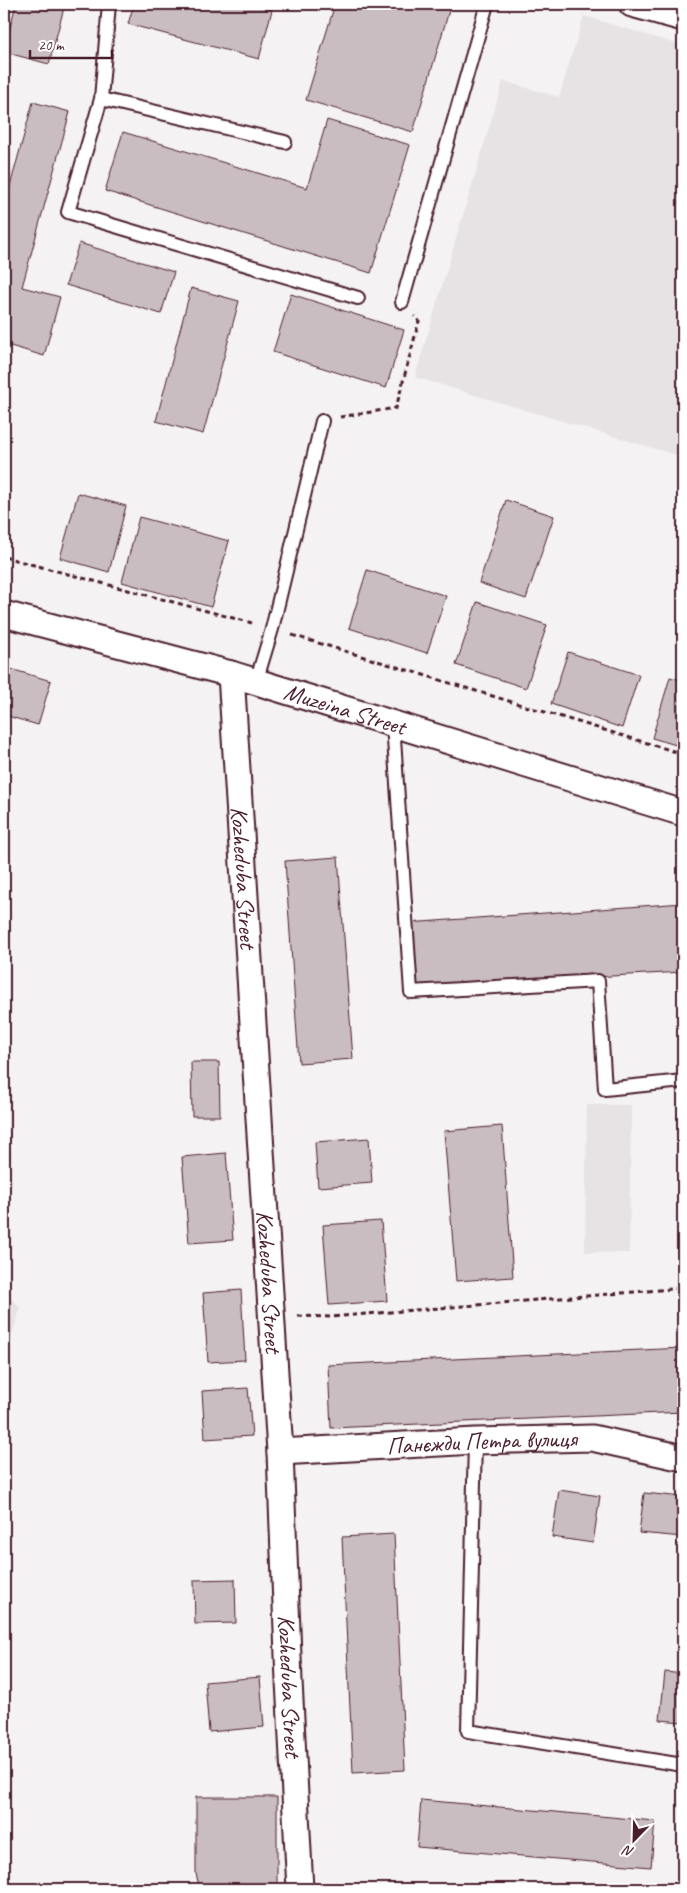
<svg xmlns="http://www.w3.org/2000/svg" width="687" height="1893" font-family="Caveat,sans-serif">
	<style>
		.built { fill: #e7e2e3 }
		.building { fill: #cabdc1; stroke: #4a1f2b }
		.lines { fill: none; stroke-linecap: round; stroke-linejoin: round }
		.lane-casing { stroke: #4a1f2b; stroke-width: 16 }
		.street-casing { stroke: #4a1f2b; stroke-width: 29 }
		.path { stroke: #4a1f2b; stroke-width: 3; stroke-dasharray: 5 4; stroke-linecap: butt }
		.lane { stroke: #fff; stroke-width: 12 }
		.street { stroke: #fff; stroke-width: 25 }
		.labels { text-anchor: middle; stroke-width: 4; stroke-linejoin: round; paint-order: stroke }
		.street-label { font-size: 24px; fill: #4a1f2b; stroke: #fff }
	</style>
	<rect width="100%" height="100%" fill="#f4f2f2"/>
	<filter id="ink" filterUnits="userSpaceOnUse"><feTurbulence type="fractalNoise" baseFrequency=".02" numOctaves="2"/><feDisplacementMap in="SourceGraphic" scale="10" xChannelSelector="R" yChannelSelector="G"/><feConvolveMatrix kernelMatrix="1 2 1 2 8 2 1 2 1" color-interpolation-filters="sRGB"/></filter>
	<g filter="url(#ink)">
		<!-- built -->
		<path class="built" d="M 584,16 L 683,46 L 683,457 L 415,377 L 503,81 L 559,97 Z
			M 587,1105 L 631,1105 L 629,1253 L 585,1252 Z
			M 4,1291 L 20,1308 L 4,1363 Z"/>
		<!-- building -->
		<path class="building" d="M 16,4 L 65,4 L 49,64 L 4,52 Z
			M 134,4 L 250,4 L 272,10 L 259,59 L 128,24 Z
			M 335,4 L 451,4 L 413,132 L 306,100 Z
			M 33,102 L 70,112 L 22,287 L 60,297 L 44,356 L 4,344 L 4,208 Z
			M 327,120 L 410,145 L 371,273 L 105,191 L 123,132 L 307,188 Z
			M 79,243 L 174,272 L 161,314 L 66,285 Z
			M 191,288 L 239,301 L 203,434 L 156,421 Z
			M 291,294 L 404,330 L 386,388 L 273,352 Z
			M 78,493 L 126,506 L 109,572 L 60,558 Z
			M 506,500 L 554,516 L 526,599 L 479,583 Z
			M 139,517 L 229,541 L 211,607 L 122,582 Z
			M 367,570 L 446,596 L 427,653 L 349,628 Z
			M 477,602 L 547,625 L 526,688 L 456,665 Z
			M 568,652 L 639,675 L 622,728 L 551,704 Z
			M 4,667 L 51,681 L 38,725 L 4,715 Z
			M 670,677 L 683,681 L 683,747 L 652,738 Z
			M 338,857 L 353,1059 L 299,1063 L 285,861 Z
			M 683,903 L 683,972 L 415,987 L 408,923 Z
			M 191,1062 L 219,1062 L 220,1116 L 192,1116 Z
			M 502,1126 L 513,1277 L 456,1281 L 444,1131 Z
			M 369,1138 L 372,1183 L 318,1187 L 315,1142 Z
			M 226,1153 L 233,1240 L 189,1243 L 182,1157 Z
			M 381,1221 L 387,1301 L 329,1305 L 323,1225 Z
			M 241,1290 L 245,1360 L 208,1362 L 203,1293 Z
			M 683,1348 L 683,1412 L 331,1428 L 328,1365 Z
			M 248,1388 L 252,1436 L 205,1439 L 202,1391 Z
			M 559,1490 L 600,1496 L 593,1543 L 552,1537 Z
			M 644,1493 L 683,1497 L 683,1537 L 639,1533 Z
			M 394,1534 L 405,1770 L 353,1773 L 342,1537 Z
			M 235,1579 L 236,1623 L 195,1624 L 194,1580 Z
			M 665,1672 L 683,1674 L 683,1722 L 660,1720 Z
			M 260,1677 L 264,1727 L 209,1732 L 205,1682 Z
			M 196,1797 L 277,1797 L 277,1889 L 200,1889 L 196,1874 Z
			M 421,1800 L 655,1821 L 651,1867 L 417,1847 Z
			M 639,1883 L 683,1887 L 683,1889 L 638,1889 Z"/>
		<g class="lines">
			<defs>
				<path id="lane" d="M 109,4 L 101,99 L 285,142
					M 101,99 L 68,212 L 358,298
					M 402,302 L 487,4
					M 256,682 L 272,629 L 322,421
					M 393,724 L 411,992 L 598,981 L 605,1089 L 683,1081
					M 475,1441 L 468,1731 L 683,1765"/>
				<g id="street">
					<path d="M 632,4 L 683,18"/>
					<path id="s1" d="M 4,614 L 231,674 L 683,813"/>
					<path id="s2" d="M 231,674 L 280,1452 L 289,1681 L 300,1889"/>
					<path id="s3" d="M 280,1452 L 475,1441 L 592,1438 L 683,1458"/>
				</g>
			</defs>
			<!-- lane casing -->
			<use href="#lane" class="lane-casing"/>
			<!-- street casing -->
			<use href="#street" class="street-casing"/>
			<!-- path -->
			<path class="path" d="M 340,417 L 396,408 L 419,321 L 414,316
				M 4,557 L 252,623
				M 292,635 L 683,754
				M 298,1316 L 330,1317 L 683,1288"/>
			<!-- lane -->
			<use href="#lane" class="lane"/>
			<!-- street -->
			<use href="#street" class="street"/>
		</g>
	</g>
	<g class="labels">
		<!-- street labels -->
		<g class="street-label">
			<text dy="8" stroke="none"><textPath href="#s1" startOffset="354">Muzeina Street</textPath></text>
			<text dy="8" stroke="none"><textPath href="#s2" startOffset="204">Kozheduba Street</textPath></text>
			<text dy="8" stroke="none"><textPath href="#s2" startOffset="609">Kozheduba Street</textPath></text>
			<text dy="8" stroke="none"><textPath href="#s3" startOffset="202">Панєжди Петра вулиця</textPath></text>
			<text dy="8" stroke="none"><textPath href="#s2" startOffset="1014">Kozheduba Street</textPath></text>
		</g>
	</g>
	<!-- margin -->
	<rect width="687" height="1893" fill="none" stroke="#fff" stroke-width="20"/>
	<rect x="10" y="10" width="667" height="1873" fill="none" stroke="#4a1f2b" stroke-width="2" filter="url(#ink)"/>
	<!-- north arrow -->
	<g transform="translate(634 1840) rotate(203)" stroke="#ffffff" stroke-width="4" paint-order="stroke">
	<path d="M0-4L9 19L0 12L-9 19Z" fill="#4a1f2b"/>
	<text y="-8" font-size="14" font-weight="bold" text-anchor="middle" fill="#4a1f2b">N</text>
	</g>
	<!-- scale -->
	<path d="M30 50v8h82v-8" fill="none" stroke="#4a1f2b" stroke-width="2.5"/>
	<text x="38" y="50" font-size="15" fill="#4a1f2b" stroke="#ffffff" stroke-width="4" paint-order="stroke">20 m</text>
</svg>
